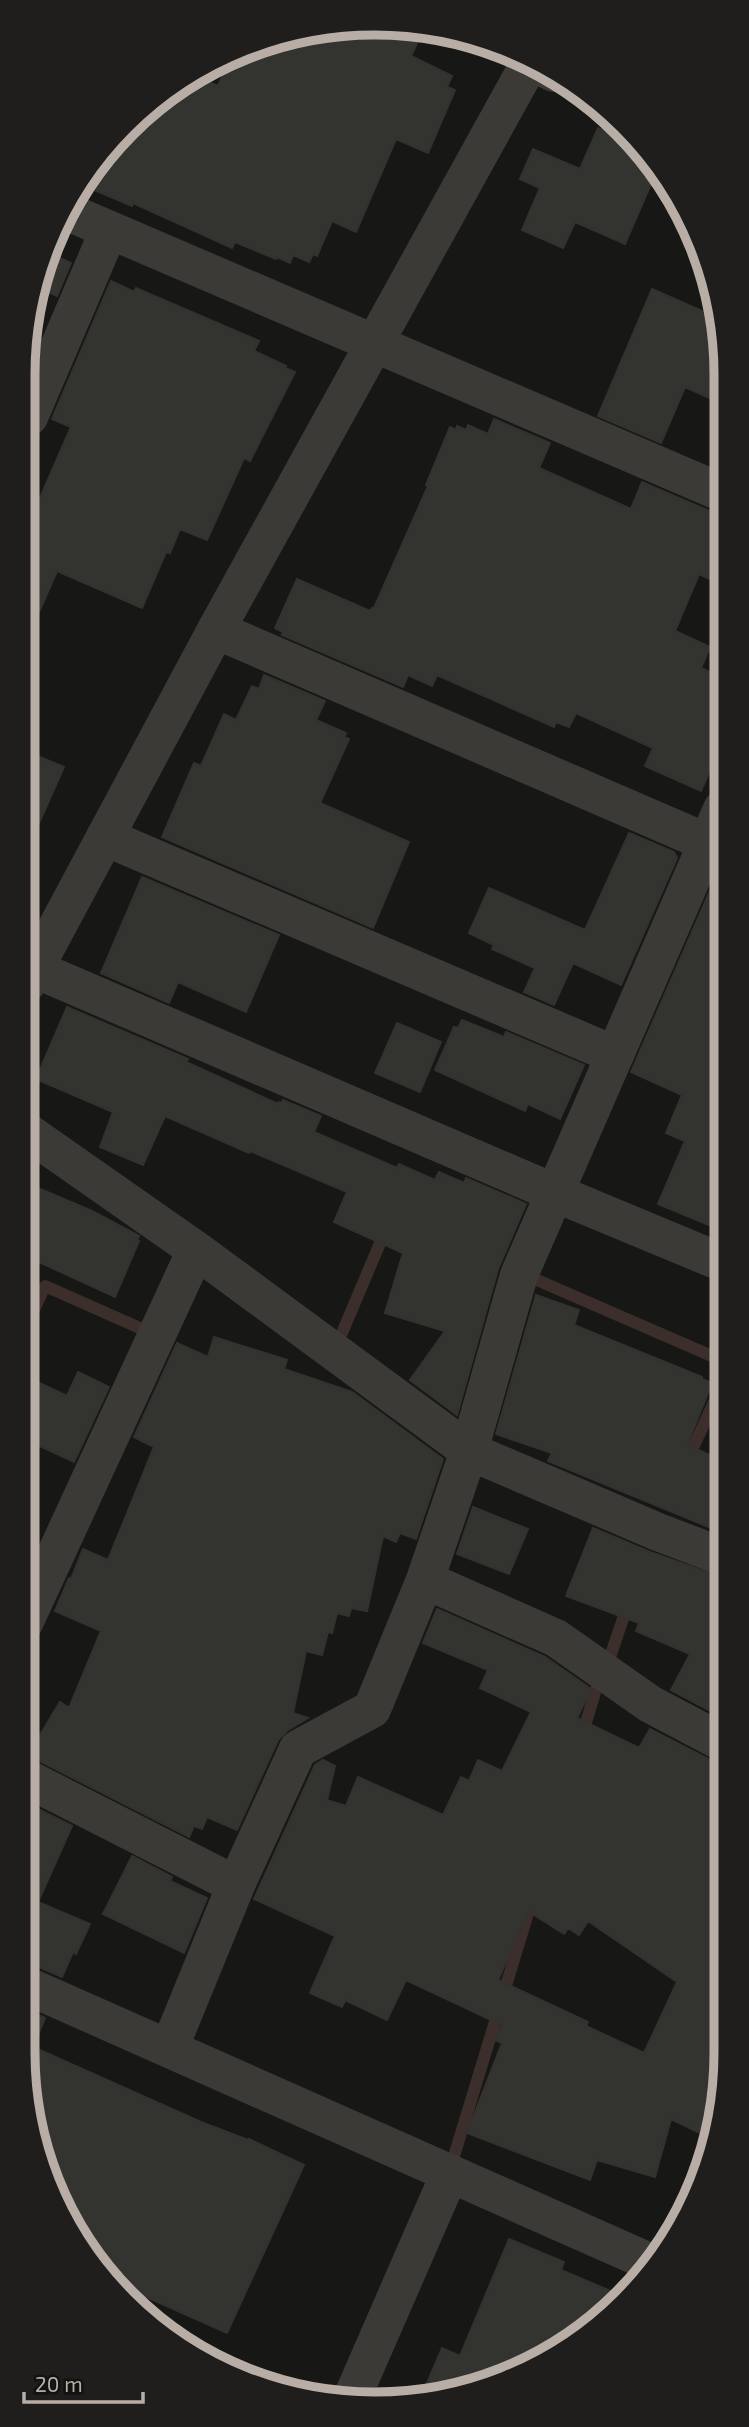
<svg xmlns="http://www.w3.org/2000/svg" width="749" height="2427" font-family="'Exo 2',sans-serif">
	<style>
		.lines { fill: none; stroke-linecap: round; stroke-linejoin: round }
		.stream { stroke: #3c2e2b; stroke-width: 12 }
		.building { fill: #333330; stroke: #33322f; stroke-width: 2; fill-rule: evenodd }
		.minor { stroke: #3c3a36; stroke-width: 38 }
		.tertiary { stroke: #3c3a36; stroke-width: 38 }
		.rim { fill: none; stroke: #b8aea6; stroke-width: 9 }
	</style>
	<rect width="100%" height="100%" fill="#171715"/>
	<g class="lines">
		<!-- stream -->
		<path class="stream" d="M 537,1280 L 721,1360
			M 26,1327 L 45,1286 L 142,1329
			M 342,1333 L 386,1229
			M 686,1463 L 721,1387
			M 610,1657 L 629,1601
			M 582,1736 L 596,1689
			M 455,2153 L 533,1897"/>
	</g>
	<!-- building -->
	<path class="building" d="M 306,29 L 423,30 L 411,56 L 452,76 L 447,87 L 455,90 L 428,153 L 396,139 L 356,232 L 332,221 L 317,256 L 313,254 L 309,262 L 293,255 L 290,263 L 277,257 L 276,259 L 235,242 L 232,248 L 133,203 L 132,206 L 87,187 L 97,164 L 130,131 L 138,134 L 146,115 L 179,82 L 194,76 L 218,86 L 229,61 Z
		M 598,128 L 642,147 L 657,170 L 625,244 L 575,222 L 563,248 L 522,230 L 540,188 L 520,179 L 533,149 L 580,169 Z
		M 51,254 L 71,263 L 57,296 L 37,287 Z
		M 111,281 L 134,292 L 136,288 L 259,341 L 254,351 L 286,366 L 285,368 L 295,372 L 250,461 L 244,458 L 207,540 L 180,529 L 170,553 L 166,552 L 142,608 L 57,571 L 28,637 L 29,523 L 71,427 L 52,419 Z
		M 652,289 L 720,319 L 723,328 L 723,404 L 685,387 L 661,443 L 598,416 Z
		M 494,419 L 550,443 L 539,468 L 631,509 L 642,482 L 714,513 L 723,514 L 723,585 L 699,574 L 675,631 L 710,647 L 701,668 L 722,678 L 722,743 L 701,791 L 645,766 L 653,748 L 576,713 L 569,727 L 556,722 L 554,727 L 437,675 L 432,686 L 408,675 L 403,687 L 282,635 L 283,632 L 275,628 L 297,579 L 370,611 L 372,608 L 374,608 L 428,486 L 426,485 L 450,427 L 456,430 L 457,426 L 466,430 L 468,425 L 488,434 Z
		M 264,675 L 325,701 L 316,720 L 346,733 L 344,737 L 349,739 L 320,803 L 409,842 L 373,928 L 162,837 L 194,763 L 201,766 L 224,714 L 236,720 L 252,686 L 259,689 Z
		M 28,752 L 64,767 L 27,850 L 28,780 Z
		M 629,833 L 674,852 L 677,858 L 621,985 L 573,963 L 554,1005 L 524,992 L 535,968 L 492,949 L 494,945 L 469,933 L 489,888 L 585,930 Z
		M 719,870 L 722,870 L 721,1230 L 658,1204 L 685,1141 L 666,1133 L 682,1095 L 631,1072 Z
		M 142,877 L 279,935 L 246,1012 L 178,982 L 169,1003 L 101,973 Z
		M 67,1007 L 188,1059 L 186,1062 L 278,1104 L 279,1102 L 282,1103 L 283,1100 L 321,1116 L 314,1132 L 397,1168 L 399,1164 L 435,1180 L 439,1172 L 464,1183 L 466,1178 L 526,1204 L 498,1269 L 457,1415 L 410,1380 L 445,1331 L 385,1313 L 403,1253 L 334,1222 L 347,1192 L 250,1151 L 249,1153 L 165,1116 L 143,1165 L 100,1147 L 113,1112 L 36,1079 Z
		M 462,1020 L 504,1037 L 506,1032 L 584,1065 L 560,1119 L 528,1104 L 525,1111 L 435,1070 L 454,1027 L 458,1028 Z
		M 397,1023 L 441,1042 L 420,1092 L 375,1073 Z
		M 26,1183 L 92,1211 L 139,1236 L 137,1240 L 139,1241 L 115,1297 L 26,1256 Z
		M 536,1295 L 579,1310 L 574,1325 L 702,1377 L 702,1379 L 712,1383 L 687,1445 L 721,1460 L 721,1532 L 548,1461 L 552,1453 L 496,1434 Z
		M 214,1337 L 287,1360 L 284,1369 L 352,1392 L 443,1459 L 416,1539 L 400,1533 L 396,1542 L 383,1536 L 367,1611 L 351,1608 L 349,1616 L 337,1613 L 332,1633 L 328,1632 L 322,1655 L 306,1651 L 293,1713 L 308,1718 L 288,1730 L 278,1740 L 237,1830 L 207,1817 L 202,1829 L 194,1826 L 189,1837 L 28,1755 L 60,1702 L 69,1708 L 101,1631 L 55,1611 L 69,1578 L 71,1579 L 83,1549 L 108,1560 L 154,1447 L 134,1437 L 177,1343 L 208,1357 Z
		M 78,1372 L 109,1387 L 74,1462 L 25,1439 L 25,1376 L 67,1396 Z
		M 473,1507 L 528,1529 L 509,1574 L 457,1554 Z
		M 593,1528 L 650,1552 L 721,1577 L 720,1716 L 671,1690 L 690,1654 L 636,1631 L 639,1623 L 566,1596 Z
		M 437,1609 L 545,1657 L 591,1689 L 577,1718 L 639,1748 L 650,1729 L 710,1760 L 720,1763 L 719,2122 L 712,2139 L 671,2119 L 655,2177 L 597,2160 L 590,2180 L 467,2133 L 502,2043 L 495,2040 L 502,2025 L 406,1980 L 387,2020 L 345,2000 L 342,2007 L 310,1993 L 335,1936 L 254,1899 L 315,1765 L 323,1760 L 335,1766 L 327,1800 L 346,1806 L 358,1777 L 443,1815 L 461,1777 L 469,1781 L 478,1760 L 502,1771 L 531,1712 L 480,1688 L 488,1670 L 423,1643 ZM 528,1911 L 564,1934 L 568,1928 L 579,1935 L 588,1921 L 677,1982 L 644,2053 L 586,2026 L 588,2022 L 498,1980 Z
		M 26,1803 L 72,1826 L 38,1902 L 90,1924 L 76,1954 L 73,1952 L 62,1977 L 32,1964 L 23,1963 L 24,1808 Z
		M 132,1856 L 172,1877 L 170,1881 L 207,1898 L 184,1953 L 103,1914 Z
		M 23,2008 L 45,2018 L 33,2047 L 201,2122 L 248,2140 L 249,2139 L 304,2165 L 227,2333 L 126,2288 L 127,2285 L 103,2274 L 49,2187 L 23,2053 Z
		M 509,2239 L 564,2262 L 561,2270 L 620,2295 L 570,2345 L 465,2392 L 422,2395 L 442,2348 L 460,2356 Z"/>
	<g class="lines">
		<!-- minor -->
		<path class="minor" d="M 530,62 L 554,73
			M 68,212 L 723,493
			M 29,417 L 109,230
			M 216,630 L 722,849
			M 105,837 L 615,1055
			M 35,969 L 555,1193 L 721,1262
			M 26,1131 L 196,1250 L 469,1451 L 658,1532 L 721,1556
			M 425,1580 L 556,1638 L 650,1704 L 720,1741
			M 24,1623 L 196,1250
			M 24,1777 L 236,1885
			M 23,1984 L 652,2263
			M 169,2049 L 236,1885 L 298,1749 L 372,1709 L 425,1580 L 469,1451 L 519,1275 L 722,809
			M 351,2400 L 450,2173"/>
		<!-- tertiary -->
		<path class="tertiary" d="M 27,983 L 216,630 L 530,62"/>
	</g>
	<!-- crop -->
	<path d="M0 0H749V2427H0ZM374 35H375A339 339 0 0 1 714 374V2053A339 339 0 0 1 375 2392H374A339 339 0 0 1 35 2053V374A339 339 0 0 1 374 35Z" fill="#1f1e1c" fill-rule="evenodd"/>
	<path class="rim" d="M374 35H375A339 339 0 0 1 714 374V2053A339 339 0 0 1 375 2392H374A339 339 0 0 1 35 2053V374A339 339 0 0 1 374 35Z"/>
	<!-- scale -->
	<path d="M24 2392v10h119v-10" fill="none" stroke="#b8aea6" stroke-width="3.5"/>
	<text x="35" y="2392" font-size="21" fill="#b8aea6" stroke="#121210" stroke-width="5" paint-order="stroke">20 m</text>
</svg>
